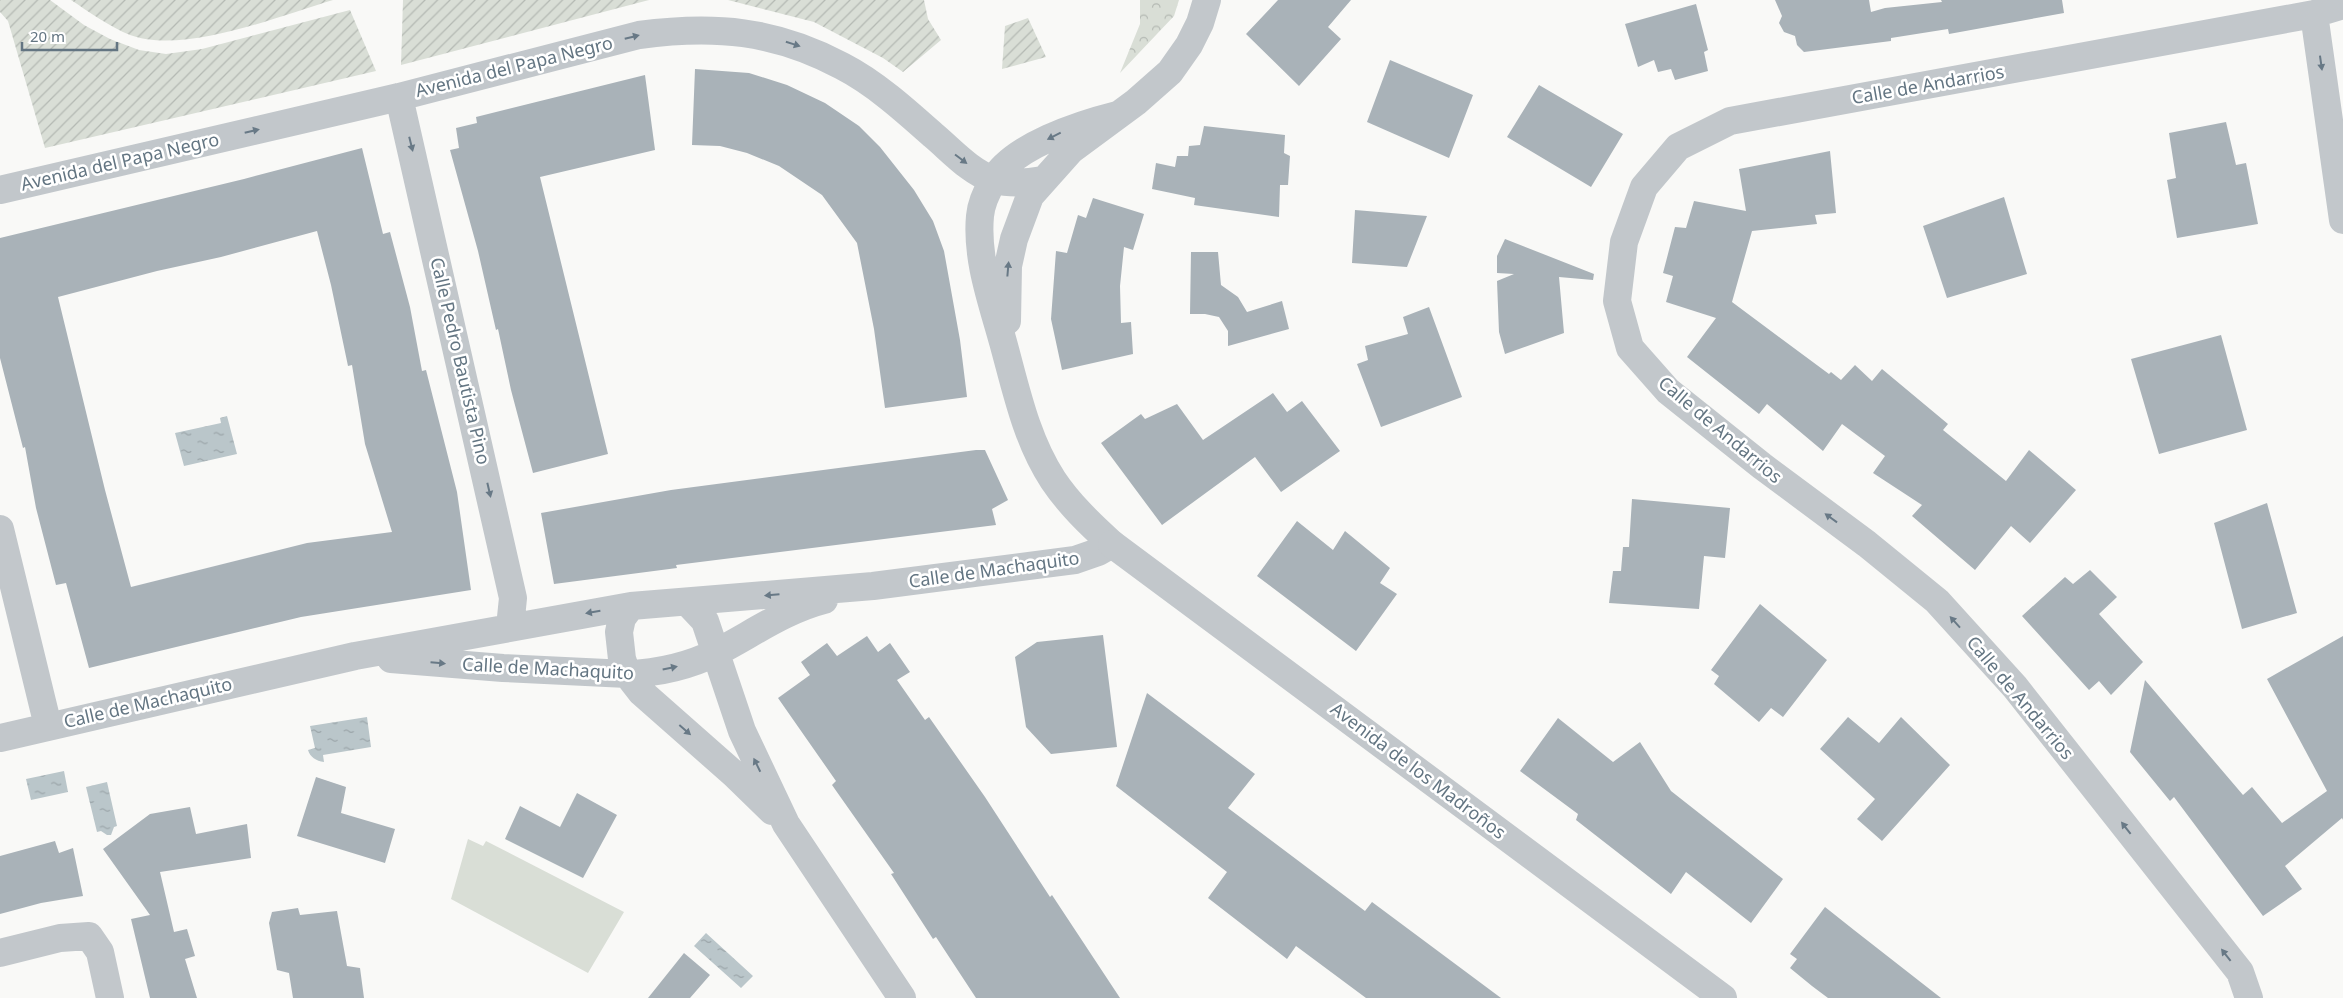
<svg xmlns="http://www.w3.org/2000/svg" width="2343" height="998" font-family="'Noto Sans',sans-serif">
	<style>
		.forest { fill: url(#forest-crowns) }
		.garden { fill: url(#garden-furrows) }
		.pitch { fill: #d9ded6 }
		.water { fill: url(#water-ripples) }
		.building { fill: #a9b2b8; fill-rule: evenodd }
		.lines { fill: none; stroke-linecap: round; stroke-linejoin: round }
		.minor { stroke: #c2c7cb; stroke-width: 28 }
		.tertiary { stroke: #c2c7cb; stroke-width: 28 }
		.oneway { fill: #687986 }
		.labels { text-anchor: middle; stroke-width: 5; stroke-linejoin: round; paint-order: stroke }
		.street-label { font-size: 18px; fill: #637582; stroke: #fff }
	</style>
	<defs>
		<pattern id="forest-crowns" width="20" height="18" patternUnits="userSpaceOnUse" patternTransform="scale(1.25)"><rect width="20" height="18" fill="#d9ded6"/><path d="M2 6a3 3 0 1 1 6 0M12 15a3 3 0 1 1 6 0" fill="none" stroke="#b4b9b3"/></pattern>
		<pattern id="garden-furrows" width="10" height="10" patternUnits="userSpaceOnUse" patternTransform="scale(1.25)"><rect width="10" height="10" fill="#d9ded6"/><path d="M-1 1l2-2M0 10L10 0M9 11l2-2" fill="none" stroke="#b4b9b3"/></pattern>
		<pattern id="water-ripples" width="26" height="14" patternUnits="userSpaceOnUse" patternTransform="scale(1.25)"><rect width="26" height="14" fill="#bac6ca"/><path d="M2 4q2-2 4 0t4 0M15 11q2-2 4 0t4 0" fill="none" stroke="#9ba5a9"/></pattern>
	</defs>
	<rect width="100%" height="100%" fill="#f9f9f7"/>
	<!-- forest -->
	<path class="forest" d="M 1140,0 L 1179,0 L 1174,16 L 1120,73 L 1140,24 Z"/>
	<!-- garden -->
	<path class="garden" d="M 0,0 L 50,0 L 84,25 L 110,39 L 139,50 L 166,54 L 202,49 L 350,10 L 376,71 L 45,148 L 8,21 L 0,12 Z
		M 71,0 L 333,0 C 279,16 184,55 130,35 C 110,27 89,12 71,0 Z
		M 403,0 L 649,0 L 401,65 Z
		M 728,0 L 924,0 L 928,19 L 941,40 L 903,72 L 883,58 L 814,22 Z
		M 1028,18 L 1046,57 L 1002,69 L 1005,26 Z"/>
	<!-- pitch -->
	<path class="pitch" d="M 468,839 L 483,846 L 486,841 L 624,912 L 588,973 L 451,899 Z"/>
	<!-- water -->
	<path class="water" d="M 227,416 L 237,454 L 184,466 L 175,433 L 221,423 L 220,418 Z
		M 367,717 L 371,747 L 323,755 L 324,762 C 316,761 310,757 308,750 L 315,748 L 310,726 Z
		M 64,771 L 68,792 L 31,800 L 26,779 Z
		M 107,782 L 117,826 L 114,827 L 111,835 L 107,835 L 101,831 L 97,832 L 86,787 Z
		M 706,933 L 753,976 L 741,988 L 694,946 Z"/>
	<!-- building -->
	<path class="building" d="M 1278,0 L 1351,0 L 1328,27 L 1341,39 L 1299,86 L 1246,34 Z
		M 1775,0 L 1869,0 L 1871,12 L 1885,8 L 1942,2 L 1941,0 L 2062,0 L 2064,13 L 1949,34 L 1948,29 L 1891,38 L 1891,41 L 1804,52 L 1797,45 L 1795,36 L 1784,32 L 1779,23 L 1782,16 Z
		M 1696,4 L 1708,50 L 1704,52 L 1708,71 L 1675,80 L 1671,69 L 1658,72 L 1654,60 L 1638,67 L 1625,24 Z
		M 1390,60 L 1473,95 L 1449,158 L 1367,122 Z
		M 695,69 L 749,73 L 787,85 L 825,103 L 859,126 L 880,147 L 914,190 L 933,221 L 944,251 L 960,340 L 967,397 L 885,408 L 874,329 L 857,243 L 822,195 L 779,166 L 747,153 L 720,146 L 692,145 Z
		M 645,75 L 655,150 L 540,177 L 608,454 L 533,473 L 511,390 L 498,329 L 496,330 L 478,251 L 450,150 L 459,148 L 456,128 L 477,123 L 476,117 Z
		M 1539,85 L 1623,134 L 1591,187 L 1507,137 Z
		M 2226,122 L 2236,165 L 2246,163 L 2258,224 L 2177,238 L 2167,180 L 2176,178 L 2169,133 Z
		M 1204,126 L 1285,135 L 1284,153 L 1290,156 L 1288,185 L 1280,185 L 1279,217 L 1194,205 L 1195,198 L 1152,189 L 1156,163 L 1175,167 L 1177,156 L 1188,156 L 1189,146 L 1200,145 Z
		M 362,148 L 383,234 L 390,232 L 410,307 L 422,371 L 426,370 L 457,492 L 471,590 L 301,617 L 89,668 L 66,583 L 56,585 L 36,508 L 25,447 L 23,448 L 0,358 L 0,238 L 244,179 ZM 317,231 L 331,285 L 348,366 L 352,365 L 365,444 L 392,532 L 307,543 L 131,587 L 105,490 L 58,297 L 157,271 L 221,257 Z
		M 1830,151 L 1836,213 L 1815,215 L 1817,224 L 1752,231 L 1732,302 L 1829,374 L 1831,372 L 1841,380 L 1855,365 L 1872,381 L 1882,369 L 1948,424 L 1943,430 L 2006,481 L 2029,450 L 2076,490 L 2030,543 L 2011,526 L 1975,570 L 1912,516 L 1922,505 L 1873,473 L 1885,456 L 1842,424 L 1823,451 L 1767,404 L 1759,414 L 1687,357 L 1716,318 L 1666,302 L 1673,276 L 1663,273 L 1675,227 L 1686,228 L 1694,201 L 1746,211 L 1739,169 Z
		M 2004,197 L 2027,274 L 1947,298 L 1923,226 Z
		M 1093,198 L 1144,214 L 1133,250 L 1124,247 L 1120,286 L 1121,323 L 1131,322 L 1133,354 L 1062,370 L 1051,319 L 1056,251 L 1067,253 L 1078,215 L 1086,218 Z
		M 1355,210 L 1427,216 L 1407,267 L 1352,263 Z
		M 1505,239 L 1594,274 L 1593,280 L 1559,277 L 1564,333 L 1505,354 L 1499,332 L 1497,281 L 1514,274 L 1497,273 L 1497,256 Z
		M 1191,252 L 1218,252 L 1221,285 L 1238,297 L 1247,312 L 1282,301 L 1289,329 L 1228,346 L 1228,331 L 1219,317 L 1205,314 L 1190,314 Z
		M 1429,307 L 1462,397 L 1381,427 L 1357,364 L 1368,360 L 1365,346 L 1408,334 L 1403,317 Z
		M 2221,335 L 2247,430 L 2159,454 L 2131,359 Z
		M 1273,393 L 1287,412 L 1302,401 L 1340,451 L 1281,492 L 1255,457 L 1162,525 L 1101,443 L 1141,414 L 1145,419 L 1177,404 L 1203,440 Z
		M 976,450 L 985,450 L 1008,500 L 992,509 L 996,525 L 676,565 L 677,568 L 554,584 L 541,513 L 671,490 Z
		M 1632,499 L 1730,508 L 1725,558 L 1704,556 L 1699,609 L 1609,603 L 1613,571 L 1621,571 L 1623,547 L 1629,547 Z
		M 2267,503 L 2297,613 L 2242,629 L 2214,523 Z
		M 1297,521 L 1333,550 L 1345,531 L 1390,568 L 1380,583 L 1397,594 L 1356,651 L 1257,576 Z
		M 2090,570 L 2117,597 L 2099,614 L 2143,662 L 2111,695 L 2099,681 L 2089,690 L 2022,616 L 2065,577 L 2073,584 Z
		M 1760,604 L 1827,660 L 1783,717 L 1771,708 L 1759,722 L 1714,684 L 1719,676 L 1711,670 Z
		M 1103,635 L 1117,747 L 1051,754 L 1026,727 L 1015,657 L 1037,642 Z
		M 867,636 L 878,652 L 890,643 L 910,672 L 897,680 L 925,720 L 929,717 L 985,797 L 1050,897 L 1052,895 L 1120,998 L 976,998 L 936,937 L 933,939 L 891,874 L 894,873 L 832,785 L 836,781 L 778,698 L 810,675 L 801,662 L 827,643 L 837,656 Z
		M 2343,636 L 2343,820 L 2342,818 L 2285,866 L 2302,889 L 2263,916 L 2174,797 L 2170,801 L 2130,752 L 2145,680 L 2243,795 L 2252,787 L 2282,823 L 2327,791 L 2267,679 Z
		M 1147,693 L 1255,774 L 1228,808 L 1365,911 L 1372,902 L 1501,998 L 1366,998 L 1296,946 L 1287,959 L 1208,898 L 1227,872 L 1116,786 Z
		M 1848,717 L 1879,743 L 1901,717 L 1950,765 L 1882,841 L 1857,819 L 1875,799 L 1820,749 Z
		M 1558,718 L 1613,762 L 1640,742 L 1671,791 L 1783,879 L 1751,923 L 1686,872 L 1671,894 L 1576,820 L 1578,814 L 1520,771 Z
		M 316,777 L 346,787 L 341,813 L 395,829 L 385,863 L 297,836 Z
		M 577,793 L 617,815 L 583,878 L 505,839 L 520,806 L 560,827 Z
		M 190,807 L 196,834 L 247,824 L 251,858 L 160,872 L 174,932 L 187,929 L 195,956 L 185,959 L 197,998 L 150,998 L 131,919 L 150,915 L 103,849 L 150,814 Z
		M 55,841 L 59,853 L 73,848 L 83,896 L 41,903 L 0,914 L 0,856 Z
		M 1825,907 L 1854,930 L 1941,998 L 1828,998 L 1812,986 L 1790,968 L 1797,959 L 1790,954 Z
		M 298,908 L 300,915 L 337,911 L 347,966 L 360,968 L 364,998 L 293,998 L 289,973 L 277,970 L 269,923 L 272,912 Z
		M 684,953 L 710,975 L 690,998 L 648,998 Z"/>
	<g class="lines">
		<!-- minor -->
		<path class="minor" d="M 2314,14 L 2343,220
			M 399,97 L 513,598 L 510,627
			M 0,190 L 399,97 L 639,35 C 714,25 775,30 842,66 C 875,83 905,110 933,135 C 951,150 970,172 994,180 C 1010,184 1027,183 1043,180
			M 1007,321 L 1008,266 L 1014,239 L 1030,196 L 1071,150 L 1136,102 L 1170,72 L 1189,45 L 1200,23 L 1207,0
			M 0,529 L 48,726
			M 688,603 L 705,621 L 742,731 L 786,824 L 902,998
			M 631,606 L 622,618 L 619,632 L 622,659 L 627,674 L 641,692 L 734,774 L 772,811
			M 391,659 L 503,668 L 627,674 C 658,673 689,666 717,652 C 752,634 785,610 824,600
			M 0,738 L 355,656 L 631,606 L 873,586 L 1075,560 L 1098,552 L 1112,544 C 1090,524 1069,504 1053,480 C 1026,439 1016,389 1003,342 C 992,302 976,259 980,216 C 981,205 987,191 993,181 C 1012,146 1081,124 1117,115
			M 0,953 L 60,938 L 89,936 L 100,952 L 110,998
			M 2249,998 L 2240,972 L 2015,687 L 1937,601 L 1867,544 L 1762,466 L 1668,391 L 1630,348 L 1617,301 L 1624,242 L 1644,187 L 1678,147 L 1730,121 L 2314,14 L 2343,5"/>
		<!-- tertiary -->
		<path class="tertiary" d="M 1112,544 L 1723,998"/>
	</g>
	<!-- one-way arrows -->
	<defs><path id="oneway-solid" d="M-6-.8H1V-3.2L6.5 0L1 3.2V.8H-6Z" transform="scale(1.25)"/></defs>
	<g class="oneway">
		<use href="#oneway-solid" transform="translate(632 37) rotate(-14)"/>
		<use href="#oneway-solid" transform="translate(793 44) rotate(18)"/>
		<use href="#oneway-solid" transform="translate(2321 63) rotate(82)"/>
		<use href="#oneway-solid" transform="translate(252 131) rotate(-13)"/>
		<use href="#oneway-solid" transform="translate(1054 136) rotate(153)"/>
		<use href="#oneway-solid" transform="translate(411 144) rotate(76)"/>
		<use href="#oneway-solid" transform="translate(961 159) rotate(37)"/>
		<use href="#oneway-solid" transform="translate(1008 269) rotate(-85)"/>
		<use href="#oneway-solid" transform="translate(489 490) rotate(77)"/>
		<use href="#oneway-solid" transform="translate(1831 518) rotate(-144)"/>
		<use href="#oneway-solid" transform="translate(772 595) rotate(175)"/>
		<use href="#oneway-solid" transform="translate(593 612) rotate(170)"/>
		<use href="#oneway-solid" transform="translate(1955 622) rotate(-132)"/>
		<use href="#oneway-solid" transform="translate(438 663) rotate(5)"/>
		<use href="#oneway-solid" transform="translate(670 668) rotate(-12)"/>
		<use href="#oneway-solid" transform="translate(685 730) rotate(41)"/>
		<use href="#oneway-solid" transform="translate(757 765) rotate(-116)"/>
		<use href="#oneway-solid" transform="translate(2126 828) rotate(-128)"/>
		<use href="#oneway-solid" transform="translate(2226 955) rotate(-128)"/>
	</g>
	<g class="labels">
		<!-- street labels -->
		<g class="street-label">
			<text transform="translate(514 67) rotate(-14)" y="6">Avenida del Papa Negro</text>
			<text transform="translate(1928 85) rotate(-10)" y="6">Calle de Andarrios</text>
			<text transform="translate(120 162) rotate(-13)" y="6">Avenida del Papa Negro</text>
			<text transform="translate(460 361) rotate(77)" y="6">Calle Pedro Bautista Pino</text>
			<text transform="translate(1720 430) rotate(40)" y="6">Calle de Andarrios</text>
			<text transform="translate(994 570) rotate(-8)" y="6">Calle de Machaquito</text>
			<text transform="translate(548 669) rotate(3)" y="6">Calle de Machaquito</text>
			<text transform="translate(2020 698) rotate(50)" y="6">Calle de Andarrios</text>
			<text transform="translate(148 703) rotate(-13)" y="6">Calle de Machaquito</text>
			<text transform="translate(1418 771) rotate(37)" y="6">Avenida de los Madroños</text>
		</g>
	</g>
	<!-- scale -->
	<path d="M22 42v8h95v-8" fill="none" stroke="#637582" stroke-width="2.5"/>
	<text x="30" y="42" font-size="15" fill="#637582" stroke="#ffffff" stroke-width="4" paint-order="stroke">20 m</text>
</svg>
